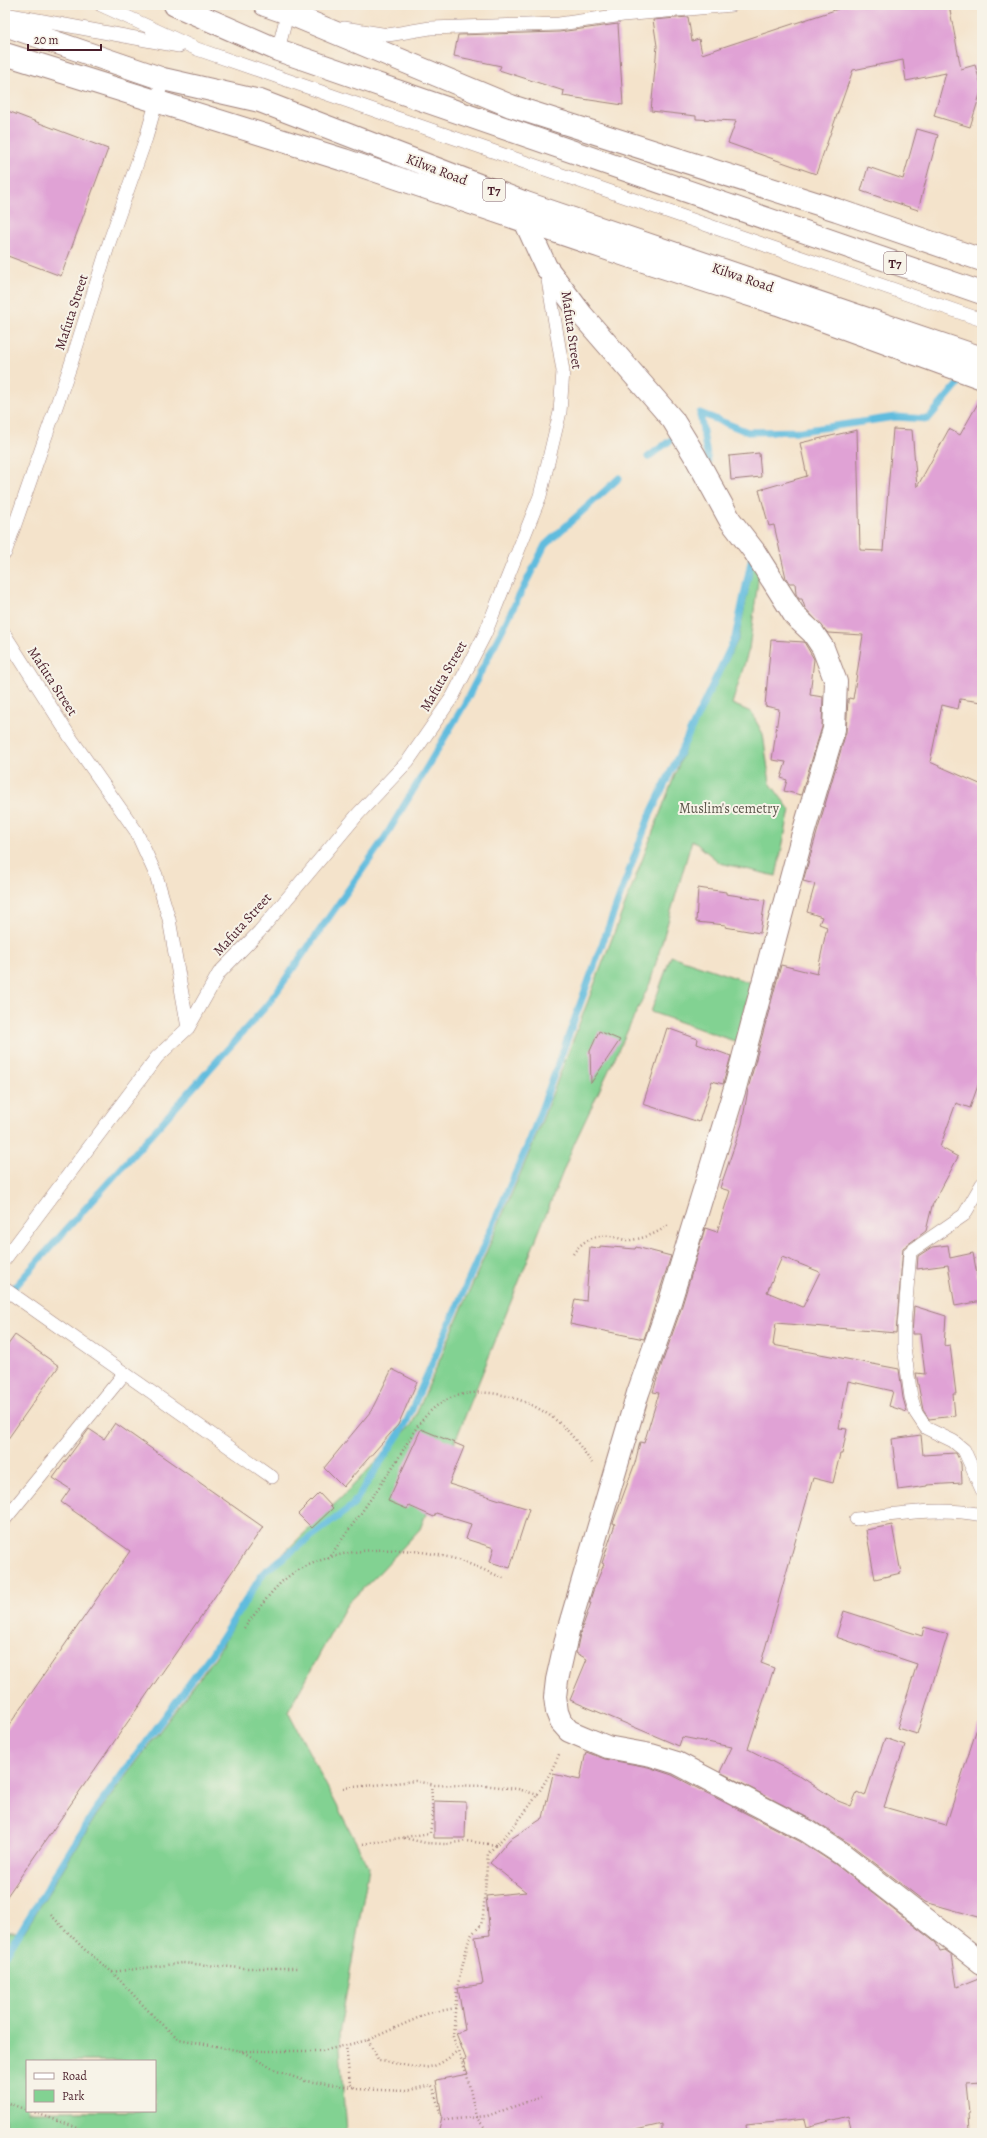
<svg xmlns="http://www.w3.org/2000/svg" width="987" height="2138" font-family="Alegreya,serif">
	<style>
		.green { fill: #82d292; stroke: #66785e; fill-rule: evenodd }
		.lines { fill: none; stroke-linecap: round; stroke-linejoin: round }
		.stream { stroke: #60bcde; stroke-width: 7 }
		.building { fill: #e0a2d5; fill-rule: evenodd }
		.lane-casing { stroke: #9f817b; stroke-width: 14 }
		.street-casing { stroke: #9f817b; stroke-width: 24 }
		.highway-casing { stroke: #9f817b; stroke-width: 24 }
		.path { stroke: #9f817b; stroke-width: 2.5; stroke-dasharray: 1 3; stroke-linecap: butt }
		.lane { stroke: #fff; stroke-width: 13 }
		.street { stroke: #fff; stroke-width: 22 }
		.highway { stroke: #fff; stroke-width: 22 }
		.labels { text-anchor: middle; stroke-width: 4; stroke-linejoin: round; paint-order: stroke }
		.shield { fill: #f7f3e8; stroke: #7e5f64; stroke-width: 1 }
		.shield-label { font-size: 13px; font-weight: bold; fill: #4a1f2b }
		.street-label { font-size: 14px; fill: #4a1f2b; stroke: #f7f3e8 }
		.park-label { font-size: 14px; fill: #5b554a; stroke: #f7f3e8 }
	</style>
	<rect width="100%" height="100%" fill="#f7f3e8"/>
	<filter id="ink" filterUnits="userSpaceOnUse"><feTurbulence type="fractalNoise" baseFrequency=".025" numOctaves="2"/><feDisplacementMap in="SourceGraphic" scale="8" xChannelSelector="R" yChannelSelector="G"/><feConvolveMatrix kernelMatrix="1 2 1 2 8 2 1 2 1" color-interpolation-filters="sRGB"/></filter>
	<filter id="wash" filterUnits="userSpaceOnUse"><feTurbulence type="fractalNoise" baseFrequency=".012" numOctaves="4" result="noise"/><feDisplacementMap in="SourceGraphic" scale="16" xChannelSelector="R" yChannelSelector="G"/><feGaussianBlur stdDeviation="0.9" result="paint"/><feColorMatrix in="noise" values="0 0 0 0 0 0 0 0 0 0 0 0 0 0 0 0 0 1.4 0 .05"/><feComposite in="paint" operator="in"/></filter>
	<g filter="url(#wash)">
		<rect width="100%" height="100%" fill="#f4e3cb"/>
		<!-- green -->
		<path class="green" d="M 756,551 L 761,558 L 749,649 L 732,704 L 751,712 L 763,734 L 770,783 L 790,810 L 776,876 L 720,863 L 692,840 L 650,983 L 574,1144 L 420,1529 L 377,1575 L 347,1604 L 288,1712 L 369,1867 L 339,2034 L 346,2133 L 5,2133 L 5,1932 L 24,1932 L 96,1816 L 216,1656 L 264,1572 L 343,1496 L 412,1424 L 533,1144 L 694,725 L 738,640 ZM 27,2061 L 155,2061 L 155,2111 L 27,2111 Z
			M 671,956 L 751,983 L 737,1042 L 651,1012 Z"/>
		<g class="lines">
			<!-- stream -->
			<path class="stream" d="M 700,413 L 708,462
				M 700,416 L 700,413 L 748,432 L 801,431 L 895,417 L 928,419 L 964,377
				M 648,457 L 671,440
				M 5,1298 L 268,1004 L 384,839 L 464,705 L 545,545 L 619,478
				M 5,1956 L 94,1812 L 212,1653 L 264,1572 L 352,1506 L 406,1423 L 530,1140 L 649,817 L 735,638 L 752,557"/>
		</g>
		<g id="blocks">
			<!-- building -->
			<path class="building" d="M 837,5 L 949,5 L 961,69 L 975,65 L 982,88 L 970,127 L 934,116 L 946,73 L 906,81 L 903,60 L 853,70 L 816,174 L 728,143 L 736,121 L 696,119 L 696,116 L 651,111 L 657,46 L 653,20 L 688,17 L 692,41 L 699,39 L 702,54 L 838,9 Z
				M 618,24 L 623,105 L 563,96 L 564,91 L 499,70 L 501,66 L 454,56 L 458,35 L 559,32 Z
				M 5,110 L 108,149 L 61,276 L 5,255 Z
				M 917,129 L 938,135 L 918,210 L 861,191 L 868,167 L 903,179 Z
				M 982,396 L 982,702 L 960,699 L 958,709 L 942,705 L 930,762 L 982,785 L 982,1074 L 970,1108 L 956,1103 L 940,1147 L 958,1157 L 932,1206 L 926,1231 L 903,1248 L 896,1333 L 776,1323 L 773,1345 L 899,1369 L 903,1398 L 907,1412 L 889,1406 L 893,1391 L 848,1381 L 839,1428 L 847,1429 L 842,1454 L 840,1454 L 833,1483 L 813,1478 L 761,1663 L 774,1668 L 748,1749 L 798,1775 L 838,1801 L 851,1806 L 857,1792 L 865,1796 L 885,1738 L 905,1745 L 884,1807 L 946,1825 L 978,1725 L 982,1725 L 982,1918 L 925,1902 L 850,1844 L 814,1821 L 720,1772 L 732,1747 L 682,1737 L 679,1746 L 570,1700 L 587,1659 L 576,1653 L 580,1634 L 591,1603 L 589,1603 L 593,1591 L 604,1564 L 602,1563 L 615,1524 L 613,1523 L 635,1463 L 640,1442 L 644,1443 L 659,1393 L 653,1392 L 660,1369 L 681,1309 L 705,1228 L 717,1232 L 730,1191 L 720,1188 L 742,1124 L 748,1089 L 781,965 L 817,974 L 827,927 L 819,924 L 822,917 L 807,912 L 815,884 L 803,881 L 846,732 L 848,700 L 849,698 L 853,699 L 863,635 L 828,633 L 805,608 L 802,599 L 799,599 L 796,594 L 795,583 L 789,583 L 786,578 L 774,525 L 769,526 L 759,490 L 807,476 L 800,443 L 857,430 L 860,550 L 883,551 L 893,429 L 912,430 L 917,487 L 949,429 L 960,435 ZM 782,1257 L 820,1272 L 803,1307 L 767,1292 Z
				M 759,453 L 761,477 L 731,480 L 729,456 Z
				M 771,640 L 804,642 L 814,659 L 810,695 L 823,697 L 822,727 L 801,795 L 784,791 L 787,780 L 781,778 L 786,762 L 772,760 L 779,709 L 765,706 Z
				M 698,888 L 726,892 L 726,894 L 765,900 L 760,933 L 725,927 L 726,925 L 696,922 Z
				M 667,1028 L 698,1039 L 697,1044 L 731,1056 L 723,1084 L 712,1081 L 699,1122 L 643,1104 Z
				M 599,1031 L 620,1040 L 591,1083 L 590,1051 Z
				M 948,1245 L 950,1258 L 973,1253 L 982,1301 L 955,1306 L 948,1265 L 917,1269 L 918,1256 L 932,1247 Z
				M 600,1246 L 635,1249 L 636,1247 L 671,1256 L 644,1339 L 570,1324 L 575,1299 L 586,1301 L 590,1247 L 600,1248 Z
				M 914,1306 L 946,1316 L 944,1346 L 950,1345 L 956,1394 L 953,1394 L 955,1416 L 929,1419 L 923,1410 L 916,1373 L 925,1374 L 920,1334 L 912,1334 Z
				M 15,1335 L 59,1366 L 5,1443 L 5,1349 Z
				M 392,1369 L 417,1382 L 398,1425 L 343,1487 L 324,1468 L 371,1411 Z
				M 115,1423 L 263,1527 L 5,1899 L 5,1731 L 130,1551 L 61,1502 L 70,1489 L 53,1478 L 89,1429 L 104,1439 Z
				M 421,1429 L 464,1447 L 449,1484 L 529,1509 L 510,1568 L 490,1562 L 494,1548 L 466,1539 L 471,1524 L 436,1513 L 434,1517 L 409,1506 L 407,1509 L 388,1501 Z
				M 921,1435 L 923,1455 L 956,1453 L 957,1455 L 961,1464 L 962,1483 L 927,1485 L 927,1486 L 898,1490 L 892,1439 Z
				M 319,1493 L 333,1508 L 312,1528 L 298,1514 Z
				M 892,1525 L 901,1573 L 875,1579 L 866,1530 Z
				M 844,1611 L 922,1636 L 924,1627 L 948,1634 L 917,1734 L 897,1728 L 917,1664 L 836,1637 Z
				M 586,1752 L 605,1759 L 648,1767 L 672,1775 L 801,1842 L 835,1864 L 936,1943 L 940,1951 L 945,1950 L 952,1955 L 957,1987 L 982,1977 L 982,2082 L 967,2083 L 970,2114 L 968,2114 L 969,2133 L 852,2133 L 848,2116 L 807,2127 L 805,2119 L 746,2125 L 747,2133 L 662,2133 L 662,2124 L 623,2133 L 438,2133 L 442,2117 L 436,2080 L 468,2074 L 463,2060 L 466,2059 L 456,2033 L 465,2030 L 458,1988 L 483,1984 L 475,1937 L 490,1935 L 486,1896 L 526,1892 L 490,1863 L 509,1840 L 543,1818 L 553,1774 L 580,1780 Z
				M 434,1801 L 466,1802 L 465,1838 L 434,1838 Z"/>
		</g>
	</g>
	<g filter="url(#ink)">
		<use href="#blocks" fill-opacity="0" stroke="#9f817b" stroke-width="1"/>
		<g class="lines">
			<defs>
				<path id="lane" d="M 101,5 L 197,49 L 982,320
					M 5,14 L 179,46
					M 344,28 L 388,35 L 430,28 L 559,24 L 623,15 L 732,5
					M 278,50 L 289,7
					M 5,553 L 71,364 L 110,240 L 146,138 L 163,79
					M 5,635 L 70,737 L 136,831 L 156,875 L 169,919 L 188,1028
					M 982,1184 L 964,1215 L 910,1252 L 904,1326 L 904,1347 L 911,1397 L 916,1413 L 926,1428 L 953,1441 L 964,1450 L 982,1490
					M 5,1259 L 157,1057 L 188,1028 L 219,973 L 259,932 L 358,814 L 408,761 L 453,696 L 485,634 L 540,496 L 560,412 L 563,371 L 547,274
					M 5,1289 L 272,1477
					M 5,1519 L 124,1374
					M 856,1519 C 898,1514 940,1506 982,1515"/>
				<path id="street" d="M 265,5 L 288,13 L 511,106 L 837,210 L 982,260
					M 5,54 L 344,160 L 628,256 L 778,304 L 982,378
					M 523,202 L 524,219 L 546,267 L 582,315 L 673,420 L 695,456 L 730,520 L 754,551 L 795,616 L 813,633 L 823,648 L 836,682 L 834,729 L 802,837 L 735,1088 L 669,1305 L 638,1393 L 568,1631 L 557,1680 L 555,1697 L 557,1712 L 561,1722 L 569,1731 L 583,1737 L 607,1747 L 651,1755 L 677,1763 L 807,1831 L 842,1854 L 982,1963"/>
				<path id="highway" d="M 175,5 L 278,50 L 982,293
					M 5,25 L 163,79 L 260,101 L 523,202 L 982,358"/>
			</defs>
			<!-- lane casing -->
			<use href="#lane" class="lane-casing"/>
			<!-- street casing -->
			<use href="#street" class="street-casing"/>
			<!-- highway casing -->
			<use href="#highway" class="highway-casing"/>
			<!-- path -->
			<path class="path" d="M 573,1254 C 581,1242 594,1234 610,1236 C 617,1237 624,1241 631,1240 C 646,1238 657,1233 669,1225
				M 328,1559 C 351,1527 374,1495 396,1462 C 407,1444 417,1422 434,1408 C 469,1379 525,1395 557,1421 C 571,1432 582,1449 592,1463
				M 244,1628 C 259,1610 274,1584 295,1572 C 338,1547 396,1545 443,1556 C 464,1560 485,1571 506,1579
				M 343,1788 L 415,1781 L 435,1785 L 491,1786 L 518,1789 L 538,1795
				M 404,1838 L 426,1843 L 445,1844 L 466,1841 L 496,1845
				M 363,1844 L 430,1833 L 433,1813 L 431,1785
				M 51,1915 L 84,1949 L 112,1972 L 158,2021 L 179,2039 L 241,2051 L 277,2071 L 305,2081 L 353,2087
				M 112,1972 L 182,1963 L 242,1968 L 298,1968
				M 368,2040 L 379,2061 C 415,2064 426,2079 457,2051
				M 346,2045 L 350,2084 L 356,2089 L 406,2091 L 431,2085 L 433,2087 L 441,2116 L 446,2120 L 487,2116 L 541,2097
				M 242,2051 L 322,2051 L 368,2040 L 429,2013 L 456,2008
				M 5,2102 L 27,2110
				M 31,2111 L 91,2133
				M 489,2133 L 476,2117 L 467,2075 L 453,2037 L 457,1988 L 468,1943 L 472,1934 L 481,1925 L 483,1916 L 488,1853 C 518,1825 544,1790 560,1752"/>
			<!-- lane -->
			<use href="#lane" class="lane"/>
			<!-- street -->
			<use href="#street" class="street"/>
			<!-- highway -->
			<use href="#highway" class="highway"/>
		</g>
	</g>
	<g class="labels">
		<!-- shield labels -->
		<g class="shield">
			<rect x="483" y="179" width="22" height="22" rx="3"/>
			<rect x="884" y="252" width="22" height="22" rx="3"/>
		</g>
		<g class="shield-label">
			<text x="494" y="195">T7</text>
			<text x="895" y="268">T7</text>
		</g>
		<!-- street labels -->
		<g class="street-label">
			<text transform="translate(437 169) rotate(21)" y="5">Kilwa Road</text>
			<text transform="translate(743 277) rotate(19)" y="5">Kilwa Road</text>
			<text transform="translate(71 312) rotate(-72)" y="5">Mafuta Street</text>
			<text transform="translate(572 330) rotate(82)" y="5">Mafuta Street</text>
			<text transform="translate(443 676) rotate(-60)" y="5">Mafuta Street</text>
			<text transform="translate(53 681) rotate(57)" y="5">Mafuta Street</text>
			<text transform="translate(242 924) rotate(-48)" y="5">Mafuta Street</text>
		</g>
		<!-- park labels -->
		<g class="park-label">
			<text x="729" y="813">Muslim's cemetry</text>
		</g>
	</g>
	<!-- margin -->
	<rect width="987" height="2138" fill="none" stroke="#f7f3e8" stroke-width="20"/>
	<!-- legend -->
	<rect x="26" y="2060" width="130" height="52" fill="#f7f3e8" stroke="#b29e9c"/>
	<rect x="34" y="2073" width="20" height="6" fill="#ffffff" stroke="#b29e9c"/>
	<text x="62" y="2080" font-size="12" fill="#4a1f2b">Road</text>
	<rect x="34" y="2090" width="20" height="12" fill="#82d292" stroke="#b29e9c"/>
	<text x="62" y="2100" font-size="12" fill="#4a1f2b">Park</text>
	<!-- scale -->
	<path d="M28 44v6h73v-6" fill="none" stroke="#4a1f2b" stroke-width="2"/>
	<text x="34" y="44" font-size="12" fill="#4a1f2b" stroke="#f7f3e8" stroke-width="3" paint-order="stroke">20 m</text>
</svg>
